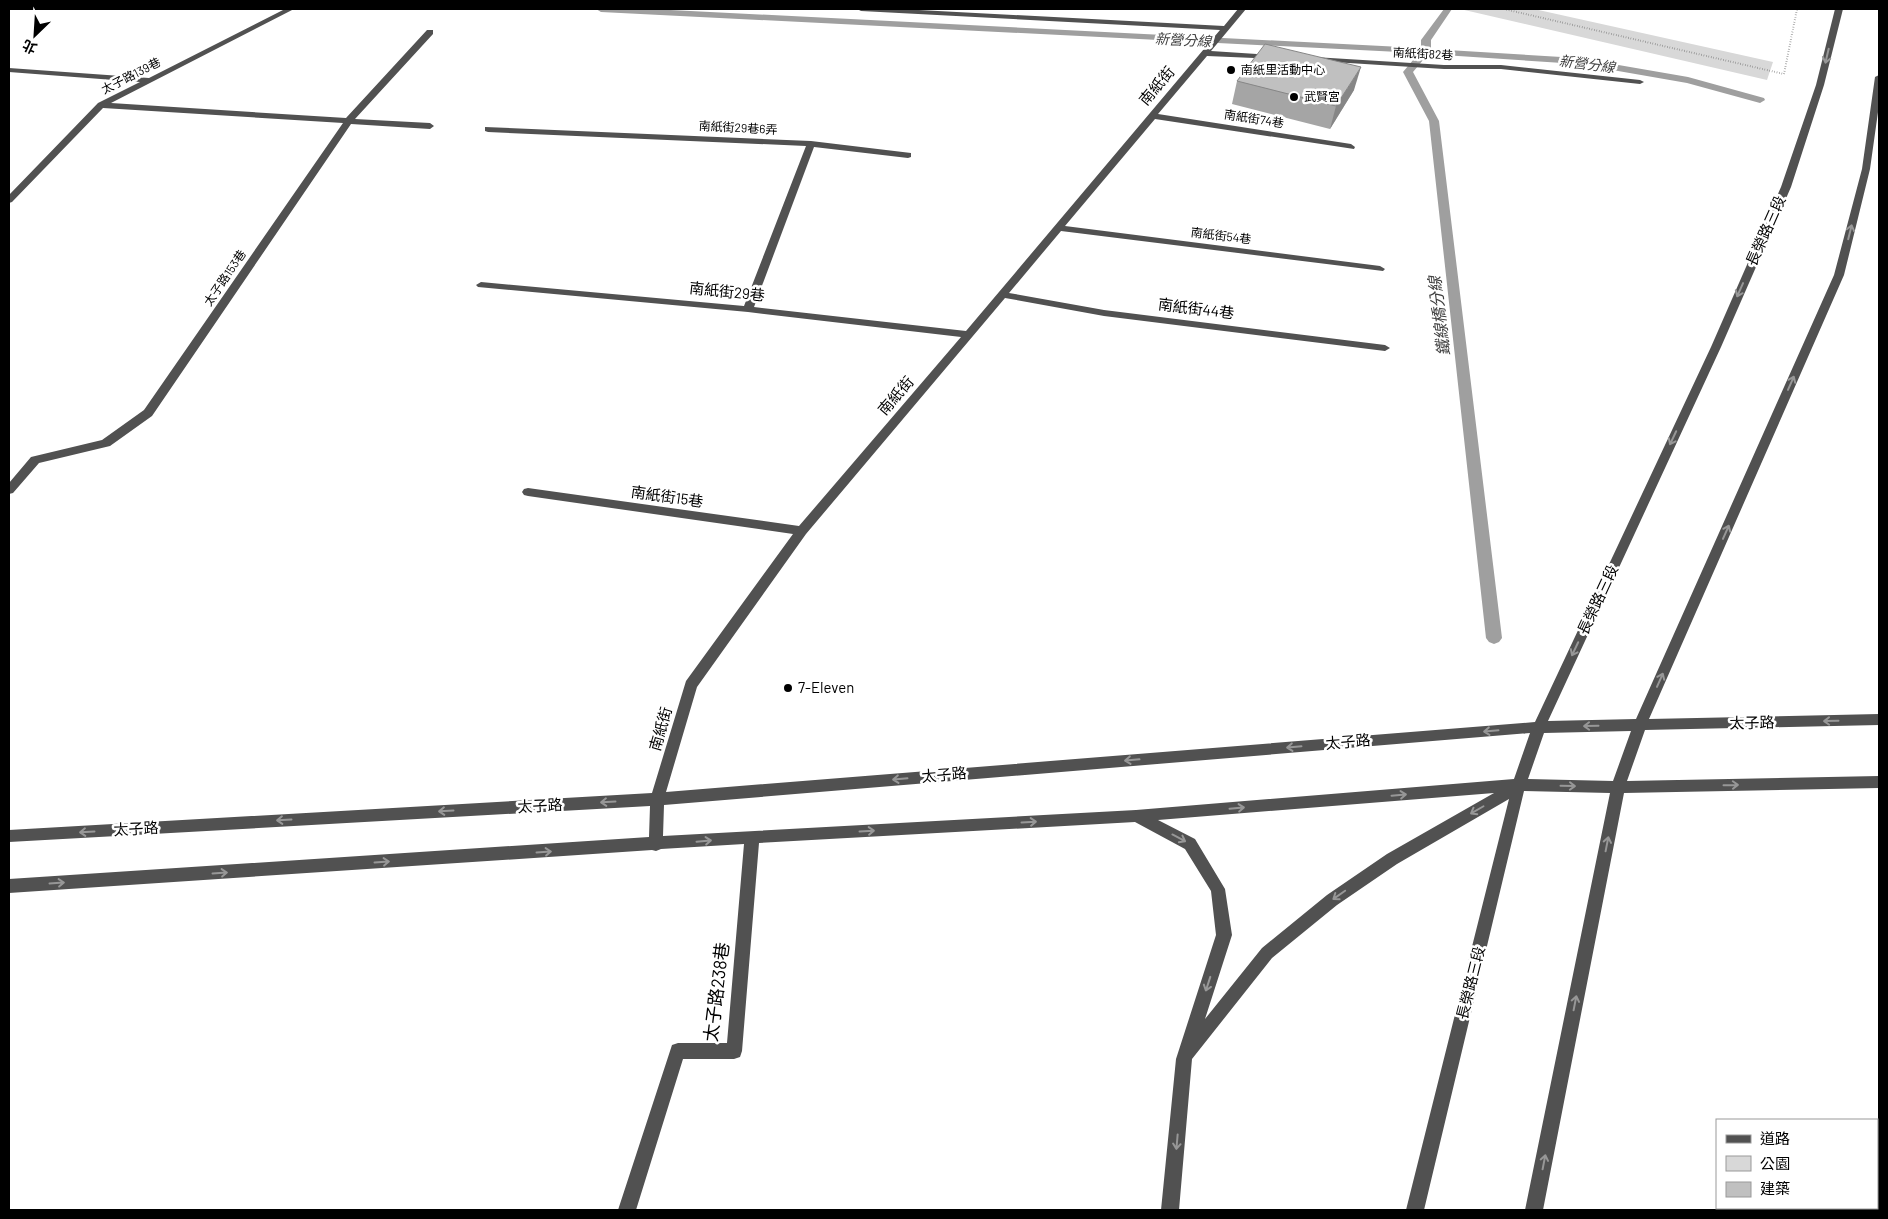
<svg xmlns="http://www.w3.org/2000/svg" width="1888" height="1219" font-family="Barlow,'Noto Sans TC',sans-serif">
	<style>
		.green { fill: #d8d8d8 }
		.lines { fill: none; stroke-linecap: round; stroke-linejoin: round }
		.stream { fill: #9f9f9f; fill-rule: evenodd }
		.path { stroke: #737373; stroke-width: 2; stroke-dasharray: 0.5 2; stroke-linecap: butt }
		.minor { fill: #515151; fill-rule: evenodd }
		.wall { fill: #a5a5a5 }
		.shaded-wall { fill: #868686 }
		.building { fill: #c0c0c0; stroke: #868686 }
		.oneway { stroke: #979797 }
		.poi-dot { fill: #000; stroke: #fff; stroke-width: 2 }
		.labels { text-anchor: middle; stroke-width: 5; stroke-linejoin: round; paint-order: stroke }
		.far-street-label { font-size: 12px; fill: #000; stroke: #fff }
		.far-poi-label { font-size: 12px; fill: #000; stroke: #fff; text-anchor: start }
		.far-water-label { font-size: 14px; font-style: italic; fill: #404040; stroke: #fff }
		.street-label { font-size: 15px; fill: #000; stroke: #fff }
		.poi-label { font-size: 15px; fill: #000; stroke: #fff; text-anchor: start }
		.water-label { font-size: 16px; font-style: italic; fill: #404040; stroke: #fff }
		.near-street-label { font-size: 18px; fill: #000; stroke: #fff }
	</style>
	<rect width="100%" height="100%" fill="#fff"/>
	<!-- green -->
	<path class="green" d="M 1460,9 L 1534,9 L 1773,62 L 1767,80 Z"/>
	<g class="lines">
		<!-- stream -->
		<path class="stream" d="M 596,9 L 651,9 L 1421,48 L 1421,40 L 1444,9 L 1452,9 L 1431,40 L 1431,49 L 1578,58 L 1688,77 L 1764,98 L 1765,100 L 1760,103 L 1687,83 L 1578,64 L 1428,54 L 1413,72 L 1439,121 L 1502,638 L 1499,642 L 1494,644 L 1489,642 L 1486,638 L 1429,121 L 1403,72 L 1419,53 L 601,12 Z"/>
		<!-- path -->
		<path class="path" d="M 1504,9 L 1784,74 L 1797,9"/>
		<!-- minor -->
		<path class="minor" d="M 285,9 L 294,9 L 111,103 L 346,118 L 427,30 L 433,30 L 433,34 L 355,119 L 430,123 L 434,126 L 430,129 L 351,124 L 152,416 L 110,446 L 39,463 L 13,493 L 9,494 L 9,483 L 31,457 L 102,440 L 144,410 L 343,123 L 103,108 L 12,202 L 9,203 L 9,195 L 98,103 L 140,82 L 9,72 L 9,68 L 149,78 Z
			M 857,9 L 900,9 L 1224,26 L 1238,9 L 1246,9 L 1211,51 L 1272,55 L 1275,55 L 1275,59 L 1207,56 L 1158,114 L 1351,144 L 1355,147 L 1354,149 L 1155,119 L 1065,226 L 1380,266 L 1385,269 L 1383,271 L 1061,231 L 1009,293 L 1104,310 L 1385,345 L 1390,348 L 1385,351 L 1104,316 L 1005,298 L 806,534 L 697,687 L 666,792 L 1535,722 L 1711,347 L 1781,187 L 1816,85 L 1835,9 L 1843,9 L 1824,85 L 1791,187 L 1721,347 L 1548,721 L 1636,719 L 1834,275 L 1862,169 L 1875,77 L 1879,75 L 1879,105 L 1870,169 L 1844,275 L 1649,719 L 1879,714 L 1879,725 L 1645,730 L 1627,781 L 1879,776 L 1879,788 L 1624,793 L 1543,1210 L 1525,1210 L 1610,793 L 1524,791 L 1424,1210 L 1406,1210 L 1509,799 L 1397,864 L 1337,905 L 1272,958 L 1192,1059 L 1179,1210 L 1161,1210 L 1176,1059 L 1216,935 L 1211,891 L 1185,849 L 1135,822 L 759,843 L 742,1051 L 740,1057 L 734,1059 L 683,1059 L 636,1210 L 618,1210 L 672,1045 L 678,1043 L 727,1043 L 744,844 L 661,849 L 656,851 L 652,850 L 9,893 L 9,879 L 649,837 L 650,806 L 9,842 L 9,830 L 652,793 L 686,681 L 793,534 L 528,496 L 524,495 L 522,492 L 524,489 L 528,488 L 799,526 L 961,337 L 748,312 L 478,287 L 476,285 L 481,282 L 744,306 L 806,146 L 488,132 L 485,131 L 485,127 L 811,141 L 911,153 L 911,157 L 908,158 L 814,147 L 754,307 L 966,331 L 1220,30 L 861,11 ZM 1631,731 L 1613,781 L 1528,779 L 1544,733 ZM 1530,733 L 1514,779 L 1136,810 L 663,836 L 664,805 ZM 1494,793 L 1387,854 L 1327,895 L 1262,948 L 1205,1019 L 1232,935 L 1225,889 L 1195,839 L 1158,820 Z
			M 1314,57 L 1444,65 L 1501,65 L 1640,80 L 1644,82 L 1640,84 L 1501,69 L 1444,69 L 1317,61 L 1314,61 Z"/>
	</g>
	<!-- wall -->
	<path class="wall" d="M 1237,81 L 1354,90 L 1330,129 L 1232,104 Z"/>
	<!-- shaded-wall -->
	<path class="shaded-wall" d="M 1361,67 L 1354,90 L 1330,129 L 1336,106 Z"/>
	<!-- building -->
	<path class="building" d="M 1265,44 L 1361,67 L 1336,106 L 1237,81 Z"/>
	<!-- one-way arrows -->
	<defs><path id="oneway-shaft" d="M-6 0H5M1.5-3L5.5 0L1.5 3" fill="none" stroke-width="1.6" stroke-linecap="round" stroke-linejoin="round" transform="scale(1.25)"/></defs>
	<g class="oneway">
		<use href="#oneway-shaft" transform="translate(1827 56) rotate(103)"/>
		<use href="#oneway-shaft" transform="translate(1850 232) rotate(-76)"/>
		<use href="#oneway-shaft" transform="translate(1740 290) rotate(114)"/>
		<use href="#oneway-shaft" transform="translate(1791 383) rotate(-66)"/>
		<use href="#oneway-shaft" transform="translate(1673 438) rotate(115)"/>
		<use href="#oneway-shaft" transform="translate(1726 532) rotate(-66)"/>
		<use href="#oneway-shaft" transform="translate(1575 649) rotate(115)"/>
		<use href="#oneway-shaft" transform="translate(1660 680) rotate(-66)"/>
		<use href="#oneway-shaft" transform="translate(1831 721) rotate(179)"/>
		<use href="#oneway-shaft" transform="translate(1591 726) rotate(179)"/>
		<use href="#oneway-shaft" transform="translate(1491 731) rotate(175)"/>
		<use href="#oneway-shaft" transform="translate(1294 747) rotate(175)"/>
		<use href="#oneway-shaft" transform="translate(1132 760) rotate(175)"/>
		<use href="#oneway-shaft" transform="translate(900 779) rotate(175)"/>
		<use href="#oneway-shaft" transform="translate(1731 785) rotate(-1)"/>
		<use href="#oneway-shaft" transform="translate(1568 786) rotate(1)"/>
		<use href="#oneway-shaft" transform="translate(1399 795) rotate(-5)"/>
		<use href="#oneway-shaft" transform="translate(608 802) rotate(177)"/>
		<use href="#oneway-shaft" transform="translate(1237 808) rotate(-5)"/>
		<use href="#oneway-shaft" transform="translate(1477 810) rotate(150)"/>
		<use href="#oneway-shaft" transform="translate(446 811) rotate(177)"/>
		<use href="#oneway-shaft" transform="translate(284 820) rotate(177)"/>
		<use href="#oneway-shaft" transform="translate(1029 822) rotate(-3)"/>
		<use href="#oneway-shaft" transform="translate(867 831) rotate(-3)"/>
		<use href="#oneway-shaft" transform="translate(87 832) rotate(177)"/>
		<use href="#oneway-shaft" transform="translate(1179 838) rotate(28)"/>
		<use href="#oneway-shaft" transform="translate(704 841) rotate(-5)"/>
		<use href="#oneway-shaft" transform="translate(1607 844) rotate(-79)"/>
		<use href="#oneway-shaft" transform="translate(544 852) rotate(-4)"/>
		<use href="#oneway-shaft" transform="translate(382 862) rotate(-4)"/>
		<use href="#oneway-shaft" transform="translate(220 873) rotate(-4)"/>
		<use href="#oneway-shaft" transform="translate(57 883) rotate(-4)"/>
		<use href="#oneway-shaft" transform="translate(1339 895) rotate(145)"/>
		<use href="#oneway-shaft" transform="translate(1208 984) rotate(108)"/>
		<use href="#oneway-shaft" transform="translate(1575 1003) rotate(-79)"/>
		<use href="#oneway-shaft" transform="translate(1177 1142) rotate(95)"/>
		<use href="#oneway-shaft" transform="translate(1544 1162) rotate(-79)"/>
	</g>
	<!-- markers -->
	<g class="poi-dot">
		<circle cx="1231" cy="70" r="5"/>
		<circle cx="1294" cy="97" r="5"/>
		<circle cx="788" cy="688" r="5"/>
	</g>
	<g class="labels">
		<!-- far-street labels -->
		<g class="far-street-label">
			<text transform="translate(1423 54) rotate(3)" y="4">南紙街82巷</text>
			<text transform="translate(131 76) rotate(-27)" y="4">太子路139巷</text>
			<text transform="translate(1254 119) rotate(9)" y="4">南紙街74巷</text>
			<text transform="translate(738 128) rotate(3)" y="4">南紙街29巷6弄</text>
			<text transform="translate(1221 236) rotate(7)" y="4">南紙街54巷</text>
			<text transform="translate(225 278) rotate(-56)" y="4">太子路153巷</text>
		</g>
		<!-- far-poi labels -->
		<g class="far-poi-label">
			<text x="1241" y="74">南紙里活動中心</text>
			<text x="1304" y="101">武賢宮</text>
		</g>
		<!-- far-water labels -->
		<g class="far-water-label">
			<text transform="translate(1183 40) rotate(3)" y="5">新營分線</text>
			<text transform="translate(1587 64) rotate(7)" y="5">新營分線</text>
		</g>
		<!-- street labels -->
		<g class="street-label">
			<text transform="translate(1157 86) rotate(-50)" y="5">南紙街</text>
			<text transform="translate(1766 231) rotate(-66)" y="5">長榮路三段</text>
			<text transform="translate(727 292) rotate(6)" y="5">南紙街29巷</text>
			<text transform="translate(1196 309) rotate(7)" y="5">南紙街44巷</text>
			<text transform="translate(896 396) rotate(-49)" y="5">南紙街</text>
			<text transform="translate(667 497) rotate(8)" y="5">南紙街15巷</text>
			<text transform="translate(1598 600) rotate(-65)" y="5">長榮路三段</text>
			<text transform="translate(1752 723) rotate(-1)" y="5">太子路</text>
			<text transform="translate(661 729) rotate(-74)" y="5">南紙街</text>
			<text transform="translate(1348 742) rotate(-5)" y="5">太子路</text>
			<text transform="translate(944 775) rotate(-5)" y="5">太子路</text>
			<text transform="translate(540 806) rotate(-3)" y="5">太子路</text>
			<text transform="translate(136 829) rotate(-3)" y="5">太子路</text>
			<text transform="translate(1471 983) rotate(-76)" y="5">長榮路三段</text>
		</g>
		<!-- poi labels -->
		<g class="poi-label">
			<text x="798" y="693">7-Eleven</text>
		</g>
		<!-- water labels -->
		<g class="water-label">
			<text transform="translate(1439 316) rotate(-97)" y="6">鐵線橋分線</text>
		</g>
		<!-- near-street labels -->
		<g class="near-street-label">
			<text transform="translate(717 992) rotate(-83)" y="6">太子路238巷</text>
		</g>
	</g>
	<!-- border -->
	<rect width="1888" height="1219" fill="none" stroke="#000000" stroke-width="20"/>
	<!-- legend -->
	<rect x="1716" y="1119" width="162" height="90" fill="#ffffff" stroke="#999999"/>
	<rect x="1726" y="1135" width="25" height="8" fill="#515151" stroke="#999999"/>
	<text x="1760" y="1144" font-size="15" fill="#000000">道路</text>
	<rect x="1726" y="1156" width="25" height="15" fill="#d8d8d8" stroke="#999999"/>
	<text x="1760" y="1169" font-size="15" fill="#000000">公園</text>
	<rect x="1726" y="1182" width="25" height="15" fill="#c0c0c0" stroke="#999999"/>
	<text x="1760" y="1194" font-size="15" fill="#000000">建築</text>
	<!-- north arrow -->
	<g transform="translate(35 35) rotate(205)" stroke="#ffffff" stroke-width="4" paint-order="stroke">
	<path d="M0-4L9 19L0 12L-9 19Z" fill="#000000"/>
	<text y="-8" font-size="14" font-weight="bold" text-anchor="middle" fill="#000000">北</text>
	</g>
</svg>
